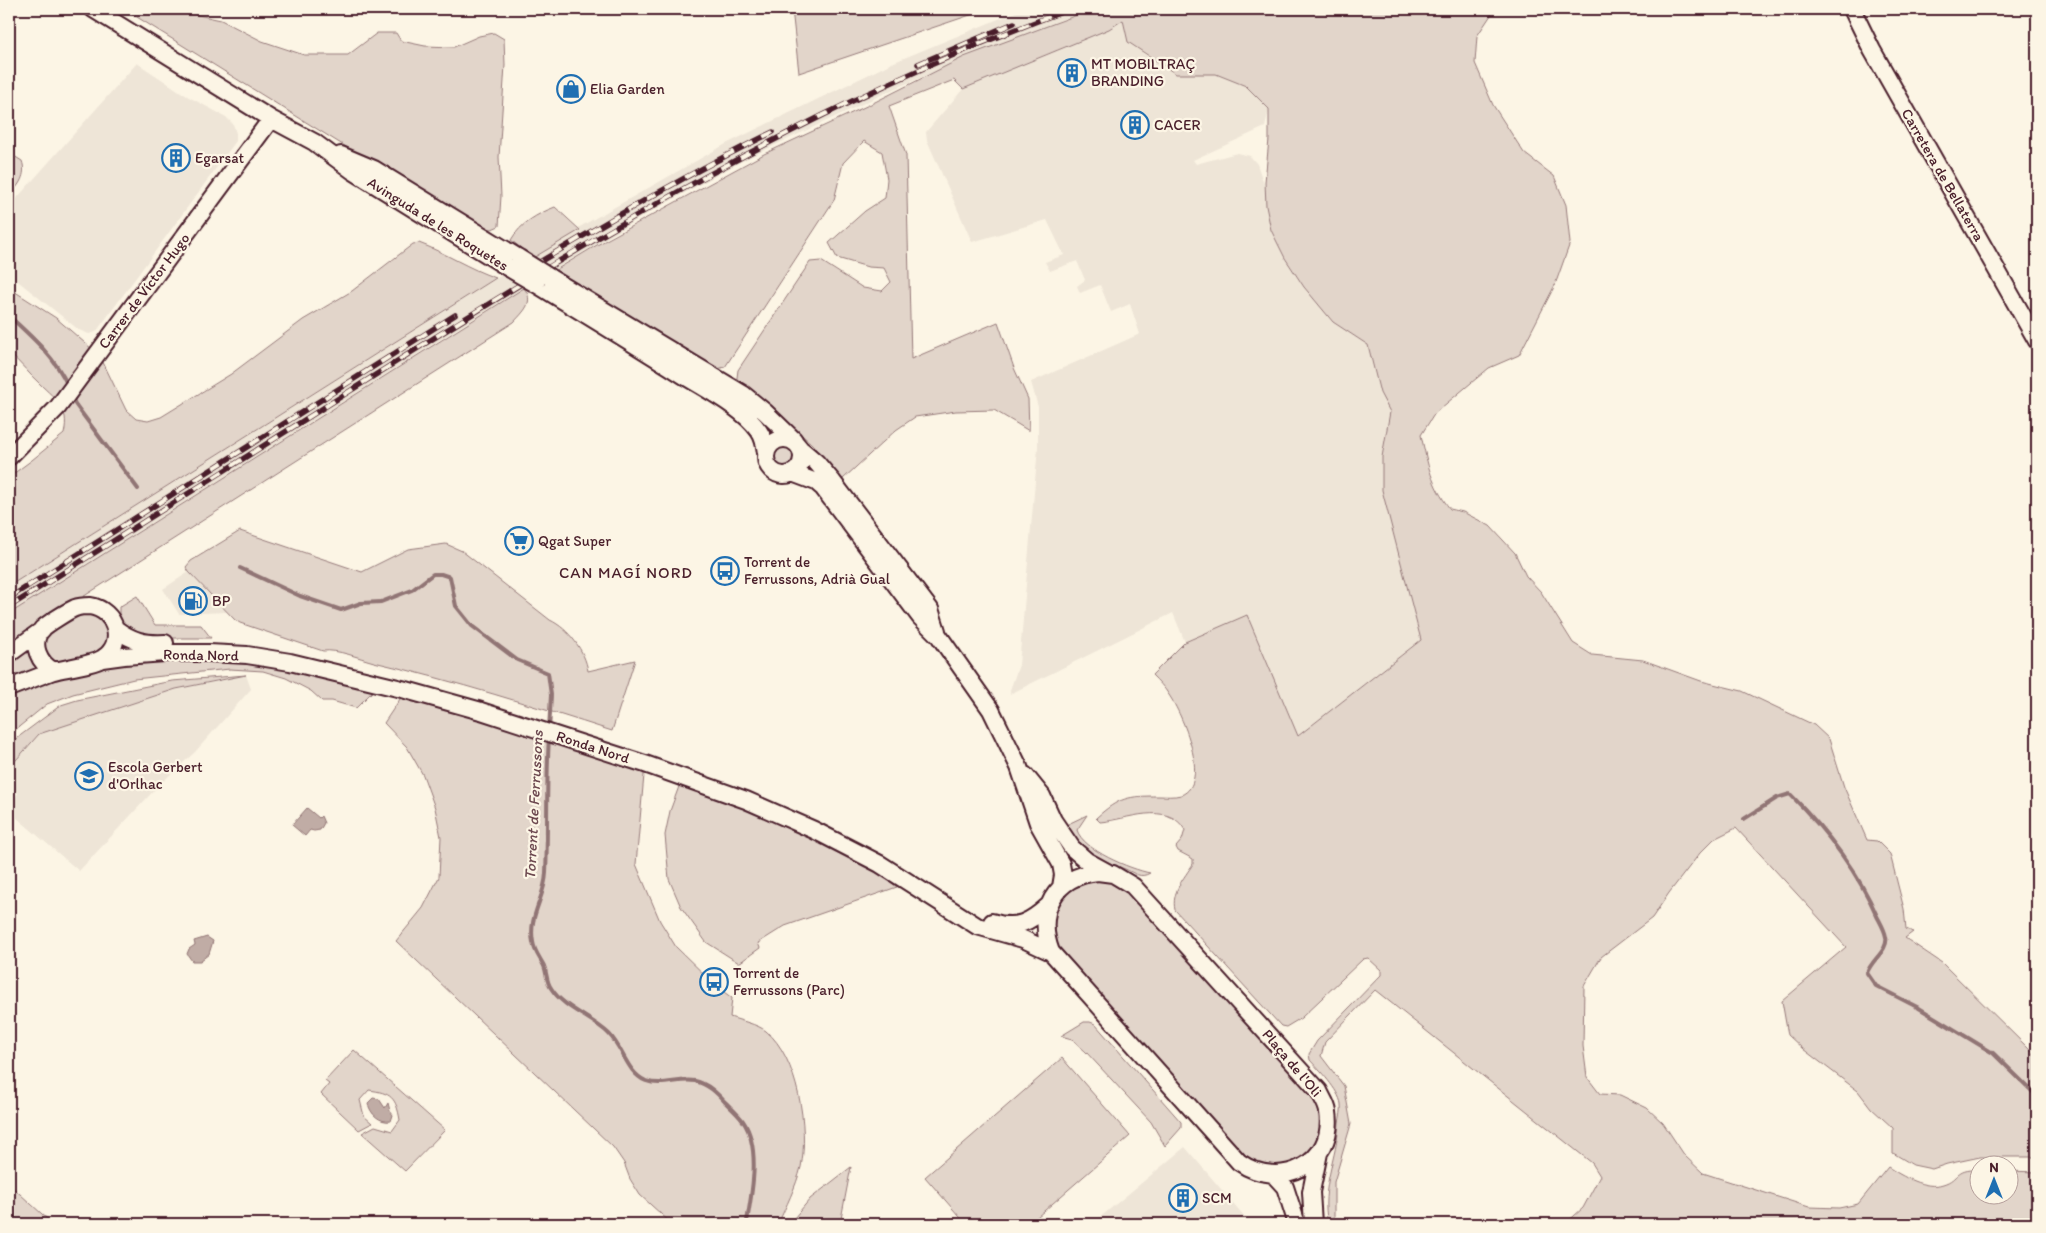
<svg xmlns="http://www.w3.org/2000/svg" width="2046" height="1233" font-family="Itim,sans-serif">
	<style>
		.built { fill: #eee5d7 }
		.green { fill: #e2d5ca; stroke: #967a7a }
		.water { fill: #c0aca5; stroke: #917474 }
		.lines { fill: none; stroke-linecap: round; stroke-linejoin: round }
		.stream { stroke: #917474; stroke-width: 4 }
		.secondary-casing { stroke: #4a1f2b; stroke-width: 20 }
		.secondary { stroke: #fcf5e5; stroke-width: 16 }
		.rail-casing { stroke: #4a1f2b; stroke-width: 5.5 }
		.rail { stroke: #fcf5e5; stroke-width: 4; stroke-dasharray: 11; stroke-linecap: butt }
		.secondary-bridge-casing { stroke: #4a1f2b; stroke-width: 20; stroke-linecap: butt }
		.secondary-bridge { stroke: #fcf5e5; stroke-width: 16 }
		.labels { text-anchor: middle; stroke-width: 4.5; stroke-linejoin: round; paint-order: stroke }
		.poi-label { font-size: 15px; fill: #4a1f2b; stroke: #fcf5e5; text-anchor: start }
		.street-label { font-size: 15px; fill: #4a1f2b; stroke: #fcf5e5 }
		.neighbourhood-label { font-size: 16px; letter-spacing: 1px; fill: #4a1f2b; stroke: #fcf5e5 }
		.water-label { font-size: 16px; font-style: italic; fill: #6d4950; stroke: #fcf5e5 }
	</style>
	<rect width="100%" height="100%" fill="#fcf5e5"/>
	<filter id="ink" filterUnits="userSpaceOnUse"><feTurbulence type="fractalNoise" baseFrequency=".02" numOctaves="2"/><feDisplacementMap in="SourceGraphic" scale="10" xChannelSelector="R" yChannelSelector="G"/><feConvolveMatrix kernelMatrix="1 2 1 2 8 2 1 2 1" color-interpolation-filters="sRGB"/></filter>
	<g filter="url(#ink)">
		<!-- built -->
		<path class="built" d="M 1023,9 L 1088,9 L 898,87 L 742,161 L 645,215 L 478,316 L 9,614 L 9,586 L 562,237 L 726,144 L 892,63 Z
			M 1124,20 L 1143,53 L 1176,74 L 1216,74 L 1246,86 L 1269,109 L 1265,127 L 1193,160 L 1196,164 L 1237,153 L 1250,156 L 1257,164 L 1265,187 L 1271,230 L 1285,258 L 1304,287 L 1333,322 L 1368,345 L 1380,393 L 1390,412 L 1382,457 L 1382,490 L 1421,640 L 1298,736 L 1246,616 L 1185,642 L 1173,613 L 1010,694 L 1010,690 L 1019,665 L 1038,447 L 1038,407 L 1031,382 L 1140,334 L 1130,304 L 1111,312 L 1100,285 L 1080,293 L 1077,286 L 1085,280 L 1077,261 L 1050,271 L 1045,262 L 1064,255 L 1047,220 L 972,242 L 927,140 L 926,132 L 963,89 L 1109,29 Z
			M 137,63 L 187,96 L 226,117 L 233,124 L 236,133 L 236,141 L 96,332 L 89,334 L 79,330 L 9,274 L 9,207 Z
			M 189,572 L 227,612 L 179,614 L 163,589 Z
			M 246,675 L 251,689 L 195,752 L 160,784 L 79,871 L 9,811 L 9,807 L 18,793 L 9,785 L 9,768 L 39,734 L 176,689 Z
			M 1185,1147 L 1251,1224 L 1092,1224 Z"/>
		<!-- green -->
		<path class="green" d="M 124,9 L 170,9 L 221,20 L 262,41 L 304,55 L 348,55 L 377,33 L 396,33 L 401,41 L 425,46 L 454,47 L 479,36 L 494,33 L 504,39 L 505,65 L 499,157 L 501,196 L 499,226 L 492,229 L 481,227 L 338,142 Z
			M 792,9 L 988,9 L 799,73 Z
			M 1093,9 L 1495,9 L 1477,36 L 1475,63 L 1493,105 L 1524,153 L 1554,176 L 1566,205 L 1570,243 L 1555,285 L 1519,355 L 1489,368 L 1435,413 L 1421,435 C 1428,466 1431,484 1450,509 L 1463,512 L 1490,526 L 1515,553 L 1526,576 L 1541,592 L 1573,643 L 1592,655 L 1643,660 L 1701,681 L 1742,691 L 1814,725 L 1829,739 L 1844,787 L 1867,840 L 1877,841 L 1890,854 L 1904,909 L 1906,929 L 1913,932 L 1905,938 L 1942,963 L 2037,1057 L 2037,1157 L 1980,1157 L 1947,1164 L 1932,1169 L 1913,1165 L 1893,1153 L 1893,1128 L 1871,1108 L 1858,1091 L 1803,1049 L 1788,1035 L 1782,1001 L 1846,947 L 1736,828 L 1714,839 L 1700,853 L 1669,893 L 1652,918 L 1601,957 L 1584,986 L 1583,1046 L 1587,1077 L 1600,1094 L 1620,1095 L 1647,1108 L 1663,1123 L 1685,1156 L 1703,1173 L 1809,1207 L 1839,1208 L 1858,1204 L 1888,1167 C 1902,1176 1925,1190 1943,1184 C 1960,1179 1954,1168 1978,1169 L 1978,1196 L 2008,1196 L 2009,1171 L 2037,1172 L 2037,1224 L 1565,1224 L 1583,1208 L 1600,1176 L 1592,1163 L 1375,990 L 1325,1042 L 1321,1056 L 1344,1086 L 1351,1124 L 1334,1182 L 1334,1224 L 1328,1224 C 1320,1187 1337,1159 1339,1123 C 1340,1117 1342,1110 1341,1104 C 1339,1090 1319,1070 1310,1060 L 1309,1054 L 1317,1041 L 1381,975 L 1381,970 L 1368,958 L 1363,959 L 1301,1018 L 1286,1027 L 1281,1026 L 1175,910 C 1171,892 1184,878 1193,864 L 1193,859 L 1178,851 L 1176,847 L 1182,840 L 1185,830 C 1168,800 1126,820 1100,822 L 1096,818 C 1119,797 1129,796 1158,796 C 1165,796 1174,797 1181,795 C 1212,783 1182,714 1169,695 C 1165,688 1158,681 1152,675 L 1185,642 L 1247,615 L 1298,736 L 1421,640 L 1382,490 L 1382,457 L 1390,412 L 1380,393 L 1368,345 L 1333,322 L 1304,287 L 1285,258 L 1271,230 L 1266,206 L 1265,182 L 1269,139 L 1269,109 L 1246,86 L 1216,74 L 1176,74 L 1128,42 L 1123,20 L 1109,29 L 963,89 L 954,80 L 889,106 L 906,155 L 911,359 L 998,322 L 1014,368 L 1028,399 L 1029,431 L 994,410 L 956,411 L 915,417 L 896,430 L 843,479 L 839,480 L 812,444 L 762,400 L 736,385 L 738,370 L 810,262 L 821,261 L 863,288 L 882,291 L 891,282 L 884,268 L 868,267 L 837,258 L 829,243 L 865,211 L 885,198 L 887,179 L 882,152 L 864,141 L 843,163 L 834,200 L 725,367 L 717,369 L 554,271 L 597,245 L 764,154 L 873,103 L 964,57 Z
			M 9,153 L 22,161 C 27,175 19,186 9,195 Z
			M 555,207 L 580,230 L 533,258 L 511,240 C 521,223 537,214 555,207 Z
			M 419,243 C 446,253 469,269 496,278 L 9,586 L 9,477 L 32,460 L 64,434 C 70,407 56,400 40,384 C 29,374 20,362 9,353 L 9,288 L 56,318 L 100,356 L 126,410 L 136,419 L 148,421 L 161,417 L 231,374 L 303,320 L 352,291 L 413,244 Z
			M 524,288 C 535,302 524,311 514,322 L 9,644 L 9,614 Z
			M772 457a12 12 0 1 1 24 0a12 12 0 1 1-24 0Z
			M 240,531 L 362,572 L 408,549 L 446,544 L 462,551 L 550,620 C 569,629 585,651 588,671 L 635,660 L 612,731 C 534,706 455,681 374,662 C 359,658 337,649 323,651 L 240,623 L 235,620 L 189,572 L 186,567 L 191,561 Z
			M 137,596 L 155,625 L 201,625 L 211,638 L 149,638 L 122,625 L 119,617 L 119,607 Z
			M 86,613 C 103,614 106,623 109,638 L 101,652 L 55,664 L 45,658 L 43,642 C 53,627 68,619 86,613 Z
			M 31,646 L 39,668 L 9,683 L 9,664 Z
			M 208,653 L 380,684 L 356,708 L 332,701 L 322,701 L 311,691 L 286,678 L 263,671 L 230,669 L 134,679 L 73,694 L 47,704 L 9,735 L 9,688 L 56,670 Z
			M 246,675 L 176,689 L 39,734 L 9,768 L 9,744 L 61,705 L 77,700 L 172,681 Z
			M 406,690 L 645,764 L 636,864 L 660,921 L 676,947 L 716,986 L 732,998 L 730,1017 C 741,1021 757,1024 766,1031 C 798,1057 809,1129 801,1167 C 796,1187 786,1206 778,1224 L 672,1224 L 640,1195 L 630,1179 L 624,1163 L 613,1147 L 396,941 L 423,908 L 439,877 L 441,837 L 435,808 L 423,775 L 407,747 L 384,723 Z
			M 681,781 L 776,818 L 864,862 L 897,887 L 785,926 L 758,943 L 760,948 L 739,963 L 706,942 L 681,907 L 669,879 L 665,835 L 670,811 Z
			M 1087,815 L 1077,830 C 1083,850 1130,869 1150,873 C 1140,879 1135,873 1125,869 C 1098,859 1082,850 1066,825 Z
			M 1098,880 L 1117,884 L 1131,893 L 1310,1092 C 1328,1122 1326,1153 1289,1164 C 1284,1165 1279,1168 1274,1169 C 1266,1169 1255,1163 1248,1161 L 1056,947 C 1055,938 1052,928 1053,919 C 1054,896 1079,883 1098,880 Z
			M 1084,1022 L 1090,1022 L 1095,1024 L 1181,1122 L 1181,1128 L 1165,1146 L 1151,1122 L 1086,1052 L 1072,1039 L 1061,1036 Z
			M 354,1050 L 445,1130 L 405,1171 L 362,1133 L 375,1126 L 392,1131 L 400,1120 C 396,1097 391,1093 369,1090 L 360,1100 L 364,1116 L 372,1123 L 359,1130 L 321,1094 L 329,1084 L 325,1081 Z
			M 1062,1058 L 1130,1136 L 1029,1224 L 966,1224 L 925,1177 Z
			M 851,1167 L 840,1224 L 789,1224 L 810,1199 Z
			M 9,1184 L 53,1224 L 12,1224 L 9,1220 Z"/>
		<!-- water -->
		<path class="water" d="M 307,808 L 319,818 L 321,816 L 324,823 L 320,830 L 314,831 L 310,830 L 305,836 L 292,825 Z
			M 207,937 L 213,941 L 209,954 L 200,961 L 192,961 L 187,954 L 189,949 L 195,945 L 194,941 Z
			M 373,1098 L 379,1099 L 385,1108 L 388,1103 L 390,1111 L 393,1115 L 391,1121 C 380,1123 370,1114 368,1103 Z"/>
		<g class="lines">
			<!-- stream -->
			<path class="stream" d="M 9,316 C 32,337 55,357 68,386
				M 71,395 L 75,404 L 138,489
				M 240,568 L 300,596 L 341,610 L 361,603 L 381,602 L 412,590 L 433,574 L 441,574 L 450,577 L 456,606 L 472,626 L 517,660 L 548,673 L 551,695 L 549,730
				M 549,737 C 546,782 548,827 546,873 C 545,898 528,916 533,942 C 534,951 540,958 544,966 C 547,973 546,981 551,988 C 564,1009 592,1017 609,1034 C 623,1048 627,1073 646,1081 C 662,1087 679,1078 695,1081 C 708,1084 717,1093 725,1102 C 731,1108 738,1114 743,1121 C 761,1147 752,1193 747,1221
				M 1744,819 L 1777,798 L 1790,794 C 1825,829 1857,870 1877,916 C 1880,922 1885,930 1886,937 C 1889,950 1871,960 1867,973 L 1876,986 L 1919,1008 L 1993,1053 L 2037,1096"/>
			<defs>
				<path id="secondary" d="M 93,9 L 271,119 L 314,142 L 353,171 L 507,267
					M 1852,9 L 1872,50 L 2037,341
					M 341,155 L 374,169 L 519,258
					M 549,277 L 743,394 L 765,412 L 794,440
					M 536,284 C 585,314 634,344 683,375 C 707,390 743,408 759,431 C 764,438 765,445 766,453
					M766 457a18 18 0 1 1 36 0a18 18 0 1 1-36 0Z
					M 802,450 L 816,462 L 833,482 L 930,609 L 937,631
					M 9,457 L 58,407 L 271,119
					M 792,473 L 816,482 L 823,488 L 920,617 L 939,636 L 991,710 L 1019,767 L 1038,823 L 1061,864 L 1063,875 L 1061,887
					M 90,606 C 116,610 126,643 103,658 C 95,664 66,668 54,671 C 40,664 29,644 42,629 C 47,624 68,611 75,608 C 80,606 86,606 90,606 Z
					M 116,629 C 132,641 145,644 165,643
					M 9,654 L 42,630
					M 102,659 L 124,656 L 165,653 L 209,653 L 247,655 L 290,662 L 406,690 L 481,711 L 645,764 L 746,800 L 814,830 L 880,864 L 977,926 L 1023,939 L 1051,952
					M 9,688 L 56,670
					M 1025,775 L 1042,796 L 1053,820 L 1072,848 L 1087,861 L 1107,872
					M 1098,872 L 1113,874 L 1133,886 L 1319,1091 C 1322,1098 1327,1104 1328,1112 C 1336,1164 1280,1191 1239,1162 L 1051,952 C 1036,912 1054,876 1098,872 Z
					M 992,922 C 1017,930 1030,922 1048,906
					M 1274,1175 L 1285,1187 L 1297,1224
					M 1313,1224 L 1311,1192 L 1319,1153"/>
			</defs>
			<!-- secondary casing -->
			<use href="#secondary" class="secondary-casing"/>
			<!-- secondary -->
			<use href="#secondary" class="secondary"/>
			<defs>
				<path id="rail" d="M 918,64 L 1014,23
					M 533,266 C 611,219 691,172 773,132
					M 9,598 L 455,315
					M 9,607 C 126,533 244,458 361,384 C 587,240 817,100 1070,9"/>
			</defs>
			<!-- rail casing -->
			<use href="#rail" class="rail-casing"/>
			<!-- rail -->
			<use href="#rail" class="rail"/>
			<defs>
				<path id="secondary-bridge" d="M 519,258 L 549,277
					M 507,267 L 536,284"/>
			</defs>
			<!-- secondary-bridge casing -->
			<use href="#secondary-bridge" class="secondary-bridge-casing"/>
			<!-- secondary-bridge -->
			<use href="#secondary-bridge" class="secondary-bridge"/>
		</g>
	</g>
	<!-- icons -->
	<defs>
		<symbol id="building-ring" viewBox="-11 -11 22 22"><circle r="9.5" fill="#fcf5e5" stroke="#1f6fb2" stroke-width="1.5"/><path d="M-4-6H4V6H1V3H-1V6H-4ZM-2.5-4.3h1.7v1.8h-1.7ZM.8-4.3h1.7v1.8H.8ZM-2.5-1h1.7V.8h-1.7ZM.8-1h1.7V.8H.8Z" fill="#1f6fb2"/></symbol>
		<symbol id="shop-ring" viewBox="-11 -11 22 22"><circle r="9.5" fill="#fcf5e5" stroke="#1f6fb2" stroke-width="1.5"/><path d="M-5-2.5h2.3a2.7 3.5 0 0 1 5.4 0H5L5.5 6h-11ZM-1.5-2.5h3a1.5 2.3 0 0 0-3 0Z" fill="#1f6fb2"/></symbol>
		<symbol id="supermarket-ring" viewBox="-11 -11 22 22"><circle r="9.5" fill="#fcf5e5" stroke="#1f6fb2" stroke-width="1.5"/><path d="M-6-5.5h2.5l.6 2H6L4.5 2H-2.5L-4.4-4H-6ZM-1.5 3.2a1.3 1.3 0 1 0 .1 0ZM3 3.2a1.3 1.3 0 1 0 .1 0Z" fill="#1f6fb2"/></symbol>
		<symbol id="bus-ring" viewBox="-11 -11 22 22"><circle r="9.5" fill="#fcf5e5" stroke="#1f6fb2" stroke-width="1.5"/><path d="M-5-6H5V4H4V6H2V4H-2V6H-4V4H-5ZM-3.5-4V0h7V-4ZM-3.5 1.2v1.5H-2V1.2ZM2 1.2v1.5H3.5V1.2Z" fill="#1f6fb2"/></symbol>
		<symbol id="fuel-ring" viewBox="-11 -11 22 22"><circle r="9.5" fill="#fcf5e5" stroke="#1f6fb2" stroke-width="1.5"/><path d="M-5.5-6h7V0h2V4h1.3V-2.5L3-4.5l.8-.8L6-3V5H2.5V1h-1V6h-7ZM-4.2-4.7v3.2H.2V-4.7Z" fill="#1f6fb2"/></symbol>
		<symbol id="school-ring" viewBox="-11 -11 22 22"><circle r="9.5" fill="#fcf5e5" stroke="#1f6fb2" stroke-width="1.5"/><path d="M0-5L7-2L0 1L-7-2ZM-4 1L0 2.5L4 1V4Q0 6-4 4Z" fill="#1f6fb2"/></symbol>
	</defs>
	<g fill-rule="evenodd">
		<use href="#building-ring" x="1056" y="57" width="32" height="32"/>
		<use href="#shop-ring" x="555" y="73" width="32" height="32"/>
		<use href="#building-ring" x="1119" y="109" width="32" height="32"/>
		<use href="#building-ring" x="160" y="142" width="32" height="32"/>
		<use href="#supermarket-ring" x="503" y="525" width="32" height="32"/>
		<use href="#bus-ring" x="709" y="555" width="32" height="32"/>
		<use href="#fuel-ring" x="177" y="585" width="32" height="32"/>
		<use href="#school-ring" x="73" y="760" width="32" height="32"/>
		<use href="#bus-ring" x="698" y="966" width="32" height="32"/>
		<use href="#building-ring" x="1167" y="1182" width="32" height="32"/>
	</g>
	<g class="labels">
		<!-- poi labels -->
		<g class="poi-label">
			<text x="1091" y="69">MT MOBILTRAÇ<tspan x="1091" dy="17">BRANDING</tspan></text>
			<text x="590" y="94">Elia Garden</text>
			<text x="1154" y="130">CACER</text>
			<text x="195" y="163">Egarsat</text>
			<text x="538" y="546">Qgat Super</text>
			<text x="744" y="567">Torrent de<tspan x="744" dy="17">Ferrussons, Adrià Gual</tspan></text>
			<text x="212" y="606">BP</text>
			<text x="108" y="772">Escola Gerbert<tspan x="108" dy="17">d'Orlhac</tspan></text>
			<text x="733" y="978">Torrent de<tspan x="733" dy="17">Ferrussons (Parc)</tspan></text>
			<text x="1202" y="1203">SCM</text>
		</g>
		<!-- street labels -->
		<g class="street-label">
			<text transform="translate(1943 175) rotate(60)" y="5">Carretera de Bellaterra</text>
			<text transform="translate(438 224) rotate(32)" y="5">Avinguda de les Roquetes</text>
			<text transform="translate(144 291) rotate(-53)" y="5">Carrer de Víctor Hugo</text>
			<text transform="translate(201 655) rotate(1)" y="5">Ronda Nord</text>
			<text transform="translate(593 747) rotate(18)" y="5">Ronda Nord</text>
			<text transform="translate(1292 1063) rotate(50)" y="5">Plaça de l'Oli</text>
		</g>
		<!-- neighbourhood labels -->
		<g class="neighbourhood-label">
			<text x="626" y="578">CAN MAGÍ NORD</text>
		</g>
		<!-- water labels -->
		<g class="water-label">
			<text transform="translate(533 805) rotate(-87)" y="6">Torrent de Ferrussons</text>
		</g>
	</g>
	<!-- margin -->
	<rect width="2046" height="1233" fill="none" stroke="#fcf5e5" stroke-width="30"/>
	<rect x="15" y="15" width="2016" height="1203" fill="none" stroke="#4a1f2b" stroke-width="2" filter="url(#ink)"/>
	<!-- north arrow -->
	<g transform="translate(1994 1180)"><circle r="24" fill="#fcf5e5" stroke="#b59f9b"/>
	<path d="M0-4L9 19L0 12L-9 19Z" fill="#1f6fb2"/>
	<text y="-8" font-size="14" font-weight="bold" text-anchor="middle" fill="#4a1f2b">N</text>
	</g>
</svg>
